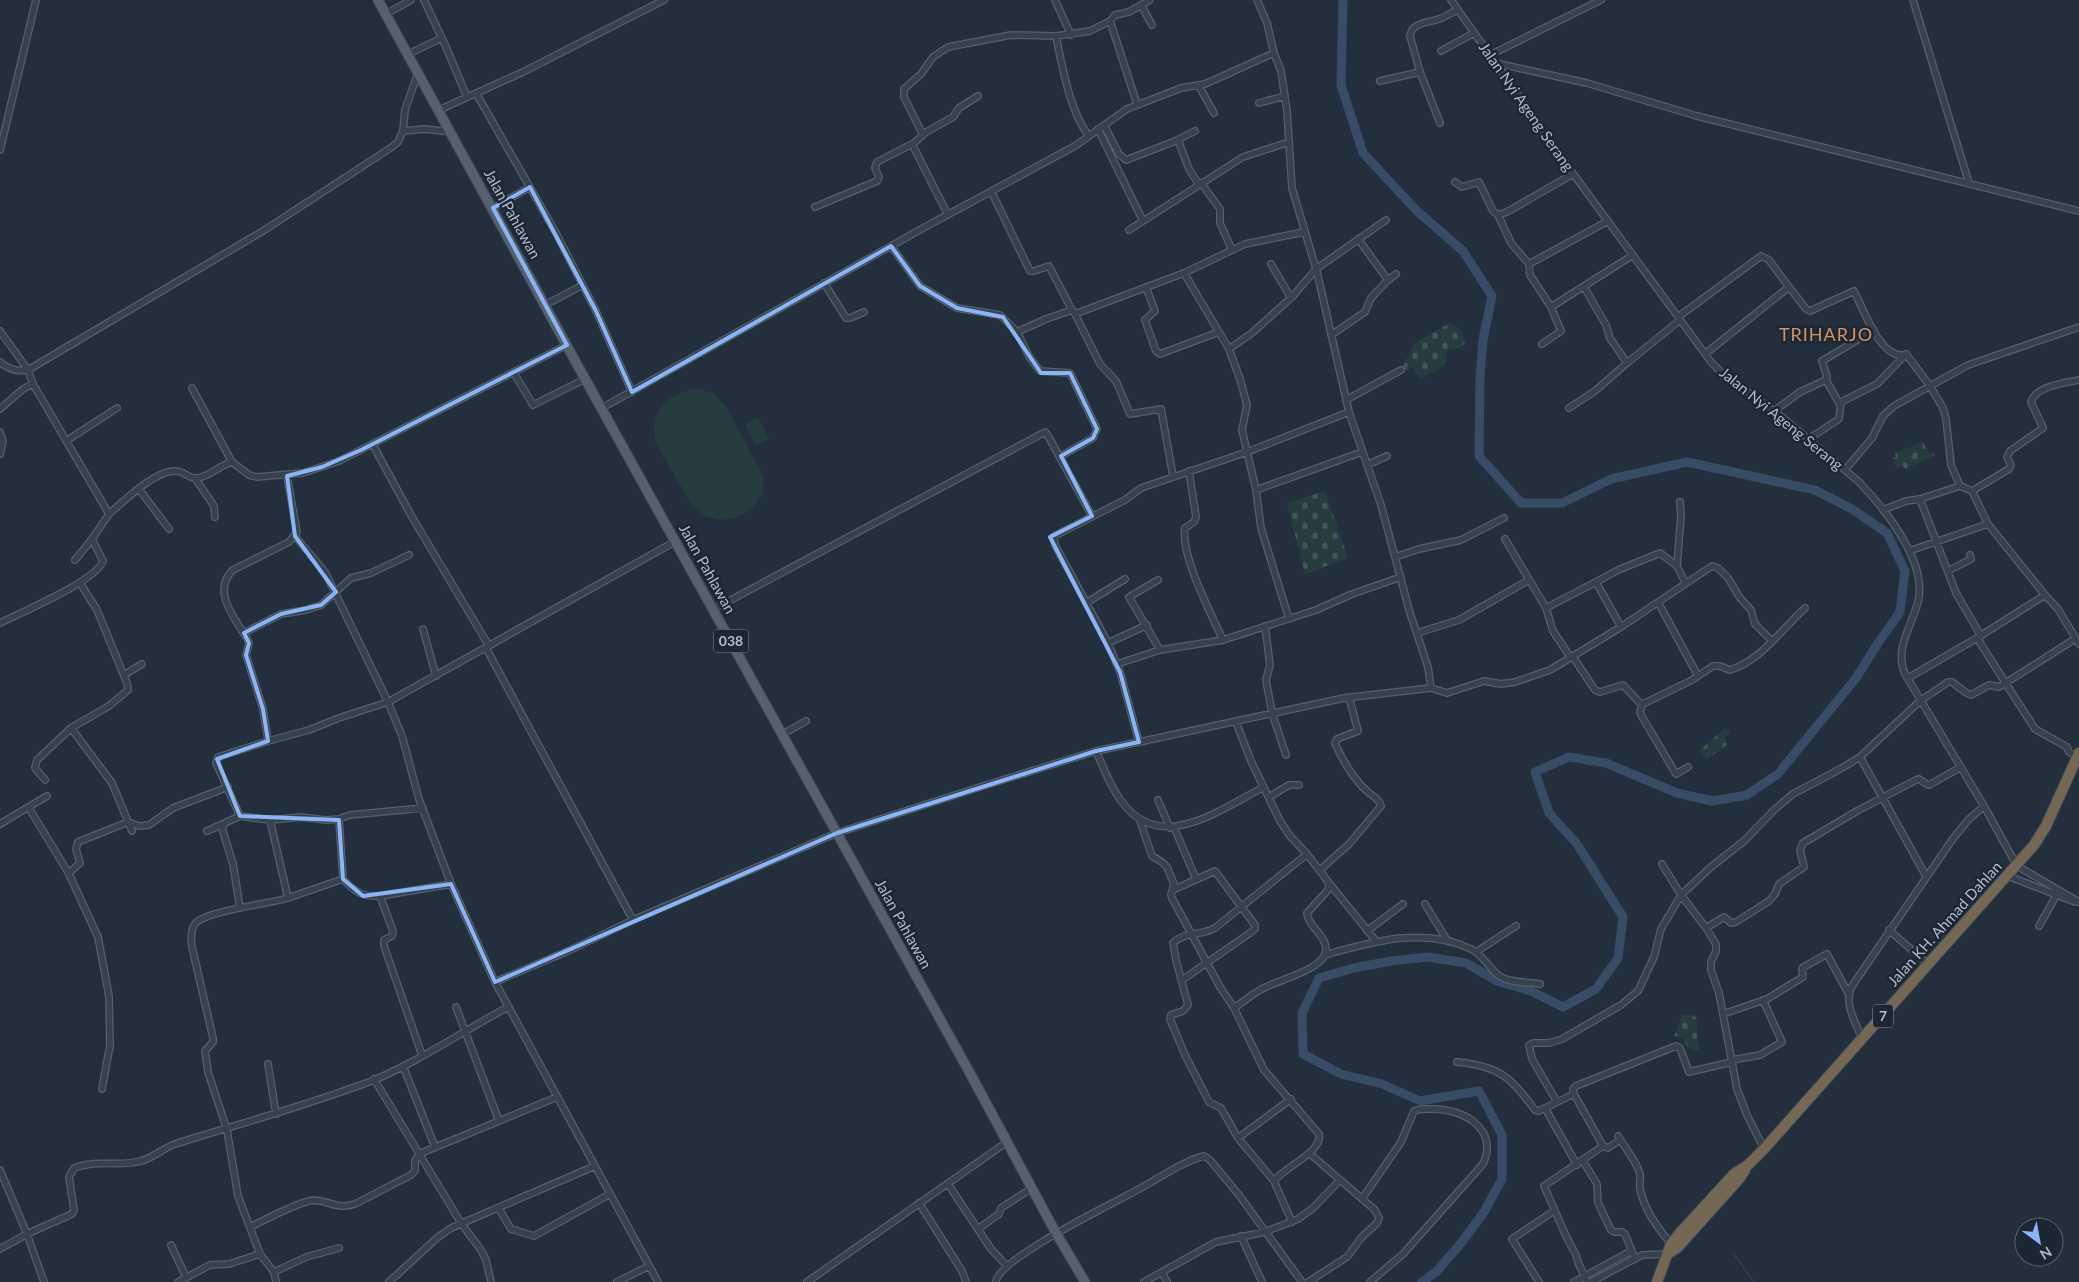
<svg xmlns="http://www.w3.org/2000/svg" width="2079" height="1282" font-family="Lato,sans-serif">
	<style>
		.cemetery { fill: url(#cemetery-stones) }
		.park { fill: #263c3f }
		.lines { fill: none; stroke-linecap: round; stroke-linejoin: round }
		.stream { stroke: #394c67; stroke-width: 1 }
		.river { stroke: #394c67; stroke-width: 9 }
		.street-casing { stroke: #565f6c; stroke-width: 8 }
		.primary-casing { stroke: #414a57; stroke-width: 11 }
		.highway-casing { stroke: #434c59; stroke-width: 12 }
		.street { stroke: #38414e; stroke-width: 5.5 }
		.primary { stroke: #56606e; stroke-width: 9 }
		.highway { stroke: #746855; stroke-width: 10 }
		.marked { fill: none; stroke: #8ab4f8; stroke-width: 4; stroke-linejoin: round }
		.labels { text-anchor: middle; stroke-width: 5; stroke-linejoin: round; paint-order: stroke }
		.shield { fill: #1d2633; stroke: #878f9c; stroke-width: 1 }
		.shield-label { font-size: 14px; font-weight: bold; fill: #b4bcc9 }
		.street-label { font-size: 15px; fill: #b4bcc9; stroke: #1d2633 }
		.quarter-label { font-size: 18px; letter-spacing: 1px; fill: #d59563; stroke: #1d2633 }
	</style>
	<defs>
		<pattern id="cemetery-stones" width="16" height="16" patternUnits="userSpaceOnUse" patternTransform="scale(1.25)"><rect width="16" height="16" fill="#263c3f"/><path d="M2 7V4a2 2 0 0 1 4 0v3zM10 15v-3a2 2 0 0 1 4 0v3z" fill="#435659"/></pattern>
	</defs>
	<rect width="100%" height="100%" fill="#242f3e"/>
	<!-- cemetery -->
	<path class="cemetery" d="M 1450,323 L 1461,330 L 1465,343 L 1461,348 L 1446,351 L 1447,360 L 1436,372 L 1427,375 L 1421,380 L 1412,367 L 1405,372 L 1403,366 L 1415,343 Z
		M 1923,442 L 1929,454 L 1933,453 L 1935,455 L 1906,469 L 1903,466 L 1896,468 L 1893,458 L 1896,457 L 1895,453 Z
		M 1325,491 L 1348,558 L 1305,574 L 1287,503 Z
		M 1725,728 L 1730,732 L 1725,738 L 1727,745 L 1706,760 L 1699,751 Z
		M 1682,1015 C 1703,1013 1695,1022 1697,1036 C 1697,1040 1699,1044 1700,1048 L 1698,1050 C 1689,1051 1686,1045 1683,1038 L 1674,1036 Z"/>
	<!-- park -->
	<path class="park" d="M 697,389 L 713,393 L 727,408 L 764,478 L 762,496 L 750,510 L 734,518 L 720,520 L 705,516 L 692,505 L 657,445 C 647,413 666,393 697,389 Z
		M 758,417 L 769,439 L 756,446 L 745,424 Z"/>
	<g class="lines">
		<!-- stream -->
		<path class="stream" d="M 1733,1253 L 1754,1282"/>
		<!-- river -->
		<path class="river" d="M 1343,0 L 1341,85 L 1363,153 L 1417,211 L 1463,251 L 1492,296 L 1483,340 L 1480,377 L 1479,456 L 1521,503 L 1562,503 L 1611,479 L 1687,462 L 1815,490 L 1852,509 L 1887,533 L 1905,571 L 1900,612 L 1878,643 L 1856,678 L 1778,774 L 1747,795 L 1712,801 L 1677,793 L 1606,763 L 1569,757 L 1535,772 L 1549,813 L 1577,844 L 1623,917 L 1618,958 L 1596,989 L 1563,1007 L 1531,991 L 1497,981 L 1466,963 L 1427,957 L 1391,961 L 1354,968 L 1319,978 L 1302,1013 L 1303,1054 L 1341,1074 L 1382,1084 L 1420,1101 L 1479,1091 L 1502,1135 L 1502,1179 L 1484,1212 L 1462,1242 L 1436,1272 L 1422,1282"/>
		<defs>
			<path id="street" d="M 424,0 L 446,47 L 467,97
				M 1055,0 L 1071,35
				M 1451,0 L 1577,179 L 1711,362 L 1723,374 L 1782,417 L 1858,481 C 1883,506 1925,559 1919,597 C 1915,622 1893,647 1905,674 L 1984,806 L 2017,866 L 2079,902
				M 1913,0 L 1969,183
				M 1141,5 L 1152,25
				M 386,14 L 411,0
				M 1110,21 L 1137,104
				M 1441,51 L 1474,33
				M 408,54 L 442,38
				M 1490,55 L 1601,0
				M 1495,63 L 1587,83 L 1697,116 L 2079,211
				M 1380,81 L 1420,72
				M 1199,86 L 1214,113
				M 476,93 L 556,233 L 596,311 L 632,392
				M 1259,103 L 1285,96
				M 439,110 L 523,72 L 664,0
				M 1440,123 L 1420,72 L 1410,36 C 1412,22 1428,23 1439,19 C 1445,17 1451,13 1457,10
				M 1104,125 L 1119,154 L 1126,160 L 1173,142 L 1195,131
				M 1098,129 L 1143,221 L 1129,230
				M 403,131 L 405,110 L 418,73
				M 923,134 L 953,117 L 959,108 L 978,96
				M 1089,136 C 1070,112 1062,66 1056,36 L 1090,31 L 1110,21 L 1115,15 L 1129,12 L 1150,0
				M 1178,140 L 1189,169 L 1199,185
				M 0,150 L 36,0
				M 1455,182 L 1462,187 L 1479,182 L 1493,211 L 1498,215 L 1507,212 L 1573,174
				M 1201,183 L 1220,209 L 1220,223 L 1232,250
				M 991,191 L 1030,271 L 1034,271 L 1049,266 L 1072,310
				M 815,207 L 877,181 L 879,177 L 875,168 L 877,162 L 914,143
				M 493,208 L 530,187
				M 948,215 L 913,146 L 914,143 L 923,135 L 904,97 L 904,89 L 921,74 L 933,57 L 948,47 L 1011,35 L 1056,36
				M 1498,215 L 1511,243 L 1529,264
				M 1143,221 L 1243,157 L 1289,142
				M 1608,221 L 1529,264 L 1530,275 L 1551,307 L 1633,255
				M 891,246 L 920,286 L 957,308 L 1000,315 L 1017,332 L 1046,319 L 1072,310 L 1075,314
				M 1271,264 L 1291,298
				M 1184,273 L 1229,349 L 1240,379 L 1247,405 L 1242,430 L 1256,490
				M 1388,280 L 1396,274
				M 824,283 L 846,318 L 850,318 L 864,312
				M 1146,287 L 1155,311 L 1145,320 L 1156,351 L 1160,354 L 1219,332
				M 1584,287 L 1606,325 L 1610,338 L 1627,363 L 1680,320
				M 545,305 L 583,285
				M 1678,317 L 1761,256 L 1769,260 L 1789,287
				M 0,331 L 28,370 L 33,384 L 109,514 C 124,501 155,470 176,471 C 184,471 189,479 197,478 C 210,477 219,465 232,462 L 249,475 L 257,477 L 303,473 L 339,461 L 567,345
				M 1017,332 L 1030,358 L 1040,371 L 1070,373 L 1097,429 L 1093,438 L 1061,456
				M 1331,335 L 1365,312 L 1371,298 L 1388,280 L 1358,239
				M 1542,344 L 1561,331 L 1551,307
				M 1229,349 L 1252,333 L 1293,296 L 1316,269 L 1386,220
				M 1705,354 L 1789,287 L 1806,309 L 1810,311 L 1854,291 C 1863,308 1880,359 1904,355
				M 0,362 C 8,369 17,372 28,370 L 263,231 L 392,147 L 398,142 L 403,131 L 425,129 L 451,132
				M 514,373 L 533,405 L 585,379
				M 1826,380 L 1840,405
				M 192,388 L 232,462
				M 1346,400 L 1401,370
				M 602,408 L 925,227 L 1075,146 L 1127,109 L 1181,88 L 1205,84 L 1274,53
				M 1569,408 L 1595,391 L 1627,363
				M 0,409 L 23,389 L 33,384
				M 1774,411 L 1800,392 L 1826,380 L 1827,377 L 1822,361 L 1874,330
				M 0,432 L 3,441 L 0,454
				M 1807,440 L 1839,419 L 1841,402 L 1877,384 L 1906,354 L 1930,386 L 1943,408 L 1946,419 L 1951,465 L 1960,486
				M 66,441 L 117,408
				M 373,445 L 412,517 L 489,646
				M 1367,465 L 1387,456
				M 1845,470 L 1872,438 L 1883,416 L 1894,406 L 1968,365 L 2079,327
				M 1189,471 L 1196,517 L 1194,522 L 1185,528 C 1180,554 1211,614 1223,640
				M 1173,476 L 1161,409 L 1130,414 L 1116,381 L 1100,364 L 1075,314 L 1184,273 L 1245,244 L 1304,232
				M 195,478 L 214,506 L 215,517
				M 139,489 L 169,529
				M 1972,491 L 2009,469 L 2011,465 L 2007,457 L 2010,451 L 2043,428 L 2031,402 C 2036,386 2064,383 2079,380
				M 1883,510 L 1906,501 L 1920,499 L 1956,593 L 1981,636
				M 1988,524 L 2045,595
				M 295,536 L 325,572 L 388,702 L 402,736 L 419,799 L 451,884 L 495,982 L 658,1282
				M 1505,539 L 1546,608 L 1553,631 L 1571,658
				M 1909,551 L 1988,524 L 1972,491 L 1960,486 L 1920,499
				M 1395,557 L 1419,549 L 1461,540 L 1504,518
				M 75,560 L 92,539
				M 1677,566 L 1681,516 L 1680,502
				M 1948,571 L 1971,559 L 1970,555
				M 1158,580 L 1129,597 L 1160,650 L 1223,640 L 1316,610 L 1352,594 L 1401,577
				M 1658,602 L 1698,676
				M 1086,603 L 1125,579
				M 1546,608 L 1596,582
				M 714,609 L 1045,432 L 1047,434 L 1092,516
				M 1289,619 L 1261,528 L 1256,490 L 1362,452
				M 0,623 C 22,612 96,581 103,561 L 92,539 L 109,514
				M 1265,626 L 1270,665 L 1266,680 L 1272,713 L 1286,755
				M 1621,627 L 1596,582 L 1618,570 L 1660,553 L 1677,566 L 1685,582
				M 423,629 L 436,676
				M 244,633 L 281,614 L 306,610 L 321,605 L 351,578 L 371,573 L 409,555
				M 1417,633 L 1459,620 L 1529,580
				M 1977,638 L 2035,729 L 2067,747 L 2069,752 L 2079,757
				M 1108,643 L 1147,625
				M 486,648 L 633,920
				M 1573,657 L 1595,690 L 1600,692 L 1623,685 L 1639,702 L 1643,704 L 1692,680 L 1713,666 L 1720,666 L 1730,670 C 1760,661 1782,629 1805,608
				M 1117,664 L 1160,650
				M 124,675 L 142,664
				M 1908,678 L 1977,638 L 2045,595 L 2058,609 L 2079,644
				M 1431,688 L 1447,693 L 1484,681 L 1501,684 L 1515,682 L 1550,670 L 1621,627 L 1712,566 L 1718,568 L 1728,578 L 1740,598 L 1751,610 L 1755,624 L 1771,640
				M 1643,704 L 1640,711 L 1641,715 L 1676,774 L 1688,767
				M 1236,722 L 1251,761 L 1280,821 L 1290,836 L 1307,854 L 1329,883 L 1328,890 L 1307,913 C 1308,927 1326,934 1326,950 C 1325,969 1281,979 1266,987 C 1254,992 1245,1001 1234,1008 L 1264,1070 L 1319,1134 C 1323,1152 1283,1168 1274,1181 L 1292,1222
				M 71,728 L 112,783 L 132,831
				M 783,734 L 806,721
				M 268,741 L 263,709 L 246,655 L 249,643 L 247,638 C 235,619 211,591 233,570 L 289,542 L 297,532 L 287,476
				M 1139,742 L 1120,672 L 1108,643 L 1055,545 L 1054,536 L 1125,500 L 1141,488 L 1247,452 L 1349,412
				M 1096,751 C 1104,768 1110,787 1122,802 C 1161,855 1221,809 1264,787
				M 1860,757 L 1926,876
				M 45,780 L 35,768 L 37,760 L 71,728 L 109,706 L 128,690 L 127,683 L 97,610 L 80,583
				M 1269,797 L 1289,785 L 1299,785
				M 1158,800 L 1170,828
				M 29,808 L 69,874 L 98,937 L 109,996 L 110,1045 L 102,1089
				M 270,820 L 301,817 L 326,820 L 339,819
				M 1140,821 L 1152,856 L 1162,862 L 1167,867 L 1174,884 L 1171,895 L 1172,898 L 1220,987 L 1234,1008
				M 225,823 L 222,828 L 233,864 L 240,908
				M 0,824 L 47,796
				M 1174,827 L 1196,879
				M 207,831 L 240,816
				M 1320,870 L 1349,844 L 1381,806 C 1380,800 1374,797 1368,792 C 1355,781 1342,760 1335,743 L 1337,739 L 1358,731 L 1349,697
				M 69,873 L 80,863 L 76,849 L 78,842 L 128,822 L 139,826 L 149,825 L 173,808 L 228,787
				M 2008,876 L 2075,902
				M 343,879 L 288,898 L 270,820 L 240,816 L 216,763 L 218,757 L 268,741 L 309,730 L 339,718 L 388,702 L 676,541
				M 1329,883 L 1376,941
				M 1173,890 L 1215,871 L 1255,925 L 1255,929 L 1250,933 L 1182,980
				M 380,896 C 362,897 355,892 343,879 L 339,819 L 350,815 L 423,808
				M 1425,904 L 1447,940
				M 2039,926 L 2056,896
				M 1706,928 L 1724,917 L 1731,923 L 1736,922 L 1769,901 L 1775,894 L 1779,884 L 1804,867 L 1800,850 L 1803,843 L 1857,811 L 1916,780 L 1919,779 L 1926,784 L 1929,785 L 1961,767
				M 1889,930 L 1928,964
				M 1367,931 L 1403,904
				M 1476,952 L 1516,926
				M 1325,955 C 1371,942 1425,926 1471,949 C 1483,955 1488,967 1498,975 C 1509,983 1527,982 1540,984
				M 495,982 L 568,951 L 633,920 L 837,833 L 983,786 L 1096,751 L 1139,742 L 1344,698 L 1431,688 L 1428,667 L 1410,613 L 1381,505 L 1349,412 L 1317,272 L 1292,188 L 1287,111 L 1281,71 L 1274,53 L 1267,23 L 1257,0
				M 1723,1014 L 1767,999 L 1803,977 L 1802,968 L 1827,954 L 1848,993
				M 1862,1039 C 1856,1023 1843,1003 1852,986 L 1952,840 L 1968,820 L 1984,806
				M 422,1055 L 384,946 L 384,940 L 392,936 L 393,931 L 380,896 L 451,884
				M 1732,1060 L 1760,1055 L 1782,1042 L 1763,1000
				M 1457,1062 C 1499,1066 1511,1077 1535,1110 L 1539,1111 L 1574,1094 L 1573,1089 L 1576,1086 L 1676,1046 L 1680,1048 L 1689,1072 L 1732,1062
				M 268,1064 L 276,1114
				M 403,1066 L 435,1147
				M 374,1079 L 461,1223 L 481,1250 L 486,1260 L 491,1282
				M 1574,1094 L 1603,1146
				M 1557,1102 L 1532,1059 L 1529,1045 L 1533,1043 L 1549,1043 L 1562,1039 L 1621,1005 L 1638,991 L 1654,957 L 1661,929 L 1681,895 L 1662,864
				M 1545,1108 L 1577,1165
				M 499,1121 L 557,1097
				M 1618,1136 C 1625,1148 1636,1160 1640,1174 C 1641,1178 1639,1184 1640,1189 C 1645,1211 1657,1227 1671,1244
				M 1238,1138 L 1221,1108 L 1209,1102 L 1185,1055 L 1170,1019 L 1171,1015 L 1183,1011 L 1188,1005 L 1176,960 L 1173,943 C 1185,931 1201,936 1215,928 L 1307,854
				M 1764,1149 L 1747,1115 L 1737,1089 L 1719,993 L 1711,970 L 1711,962 L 1716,951 L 1716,944 L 1706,928 L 1681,895 L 1711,867 L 1744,841 L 1775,809 L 1793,794 L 1842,768 L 1860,757 L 1920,701 L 1948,682 L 1952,682 L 1965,692 L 1971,695 L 1989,685 L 1999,687 L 2075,639
				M 1583,1161 L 1597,1184 L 1598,1203 L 1611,1230 L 1614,1232 L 1622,1232 L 1625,1234 L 1635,1259
				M 0,1170 L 27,1234 L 44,1282
				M 1274,1181 L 1238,1138 L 1291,1099
				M 948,1184 L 991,1249 L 1007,1266
				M 1362,1199 L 1401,1142 L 1414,1111 C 1420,1108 1426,1109 1433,1109 C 1464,1109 1499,1129 1483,1164 L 1403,1254 L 1370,1282
				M 919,1203 L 962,1271 L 966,1282
				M 499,1209 L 511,1229 L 534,1236 L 610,1194
				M 250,1227 C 267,1219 292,1205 309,1201 C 324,1197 335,1211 355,1204 L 411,1175 L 415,1171 L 415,1161 L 419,1154 L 499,1121 L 456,1007
				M 978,1229 L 999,1214 L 1001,1208 L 1032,1188
				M 1241,1236 L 1262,1282
				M 171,1245 L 186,1277
				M 0,1249 L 27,1234 L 72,1214 L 74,1210 L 69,1177 L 74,1168 C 98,1159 121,1167 141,1161 C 153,1158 163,1148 175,1144 C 242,1123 309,1105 374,1080 C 418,1062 465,1030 508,1007
				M 274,1272 L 260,1254 L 238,1196 L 227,1130 L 208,1072 L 205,1051 L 213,1042 L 213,1038 L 192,947 C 191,940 190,931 195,924 C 204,911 269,904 288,898
				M 1162,1272 L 1167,1282
				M 178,1282 L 210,1265 L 229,1264 L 260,1254
				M 276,1282 L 274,1272 L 306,1257 L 339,1248
				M 389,1282 L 438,1237 L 451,1228 L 595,1166
				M 617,1282 L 649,1266
				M 807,1282 L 1007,1142
				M 996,1282 C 997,1259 1116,1202 1139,1189 C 1158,1179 1183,1161 1204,1156 L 1210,1160 L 1239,1195 L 1302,1282
				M 1144,1282 L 1216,1242 L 1265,1232 L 1298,1219 L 1313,1208 L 1340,1180
				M 1308,1282 L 1347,1257 L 1361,1238 L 1377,1223 L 1379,1218 L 1375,1210 L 1309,1153
				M 1539,1282 L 1512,1239 L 1554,1211
				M 1574,1282 L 1631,1251
				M 1587,1282 L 1578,1262 L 1576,1255 L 1566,1236 L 1544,1186 L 1603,1146 L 1608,1148 L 1620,1140
				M 1591,1282 L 1642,1255 L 1667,1254"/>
			<path id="primary" d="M 378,0 L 579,368 L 971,1075 L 1056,1233 L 1085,1282"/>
			<path id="highway" d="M 1667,1254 L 1677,1248 L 1739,1179 L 1745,1170
				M 1657,1282 L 1671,1244 L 1679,1234 L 1734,1174 L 1748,1165 L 1764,1149 L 2034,845 L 2046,826 L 2079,753"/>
		</defs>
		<!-- street casing -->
		<use href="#street" class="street-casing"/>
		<!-- primary casing -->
		<use href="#primary" class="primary-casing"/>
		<!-- highway casing -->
		<use href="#highway" class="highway-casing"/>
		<!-- street -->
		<use href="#street" class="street"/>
		<!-- primary -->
		<use href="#primary" class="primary"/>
		<!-- highway -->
		<use href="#highway" class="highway"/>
	</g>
	<!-- marked area -->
	<path class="marked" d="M 530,187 L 596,311 L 632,392 L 891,246 L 920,286 L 957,308 L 1003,317 L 1041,373 L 1070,373 L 1097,429 L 1093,438 L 1061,456 L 1092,516 L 1050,537 L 1120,672 L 1139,742 L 1096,751 L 837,833 L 495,982 L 451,884 L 363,896 L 343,879 L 339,820 L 240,816 L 217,759 L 268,741 L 263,709 L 246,655 L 249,643 L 244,633 L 281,614 L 321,605 L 336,592 L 295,536 L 287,476 L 322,467 L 361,450 L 567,345 L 493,208 Z"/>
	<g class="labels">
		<!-- shield labels -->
		<g class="shield">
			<rect x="713.5" y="629.5" width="35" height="23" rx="4"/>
			<rect x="1873" y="1004.5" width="20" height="23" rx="4"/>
		</g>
		<g class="shield-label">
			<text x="731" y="646">038</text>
			<text x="1883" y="1021">7</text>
		</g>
		<!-- street labels -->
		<g class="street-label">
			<text transform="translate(1526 107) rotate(55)" y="5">Jalan Nyi Ageng Serang</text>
			<text transform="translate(512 214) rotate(61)" y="5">Jalan Pahlawan</text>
			<text transform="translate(1781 419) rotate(39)" y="5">Jalan Nyi Ageng Serang</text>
			<text transform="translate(707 569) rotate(61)" y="5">Jalan Pahlawan</text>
			<text transform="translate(903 924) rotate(61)" y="5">Jalan Pahlawan</text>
			<text transform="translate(1945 924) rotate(-48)" y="5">Jalan KH. Ahmad Dahlan</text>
		</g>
		<!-- quarter labels -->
		<g class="quarter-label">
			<text x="1826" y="341">TRIHARJO</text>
		</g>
	</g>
	<!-- north arrow -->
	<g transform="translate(2039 1242) rotate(148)"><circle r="24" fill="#1d2633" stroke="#59626f"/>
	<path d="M0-4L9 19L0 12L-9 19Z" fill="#8ab4f8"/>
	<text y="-8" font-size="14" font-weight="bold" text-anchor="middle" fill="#b4bcc9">N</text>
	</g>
</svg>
